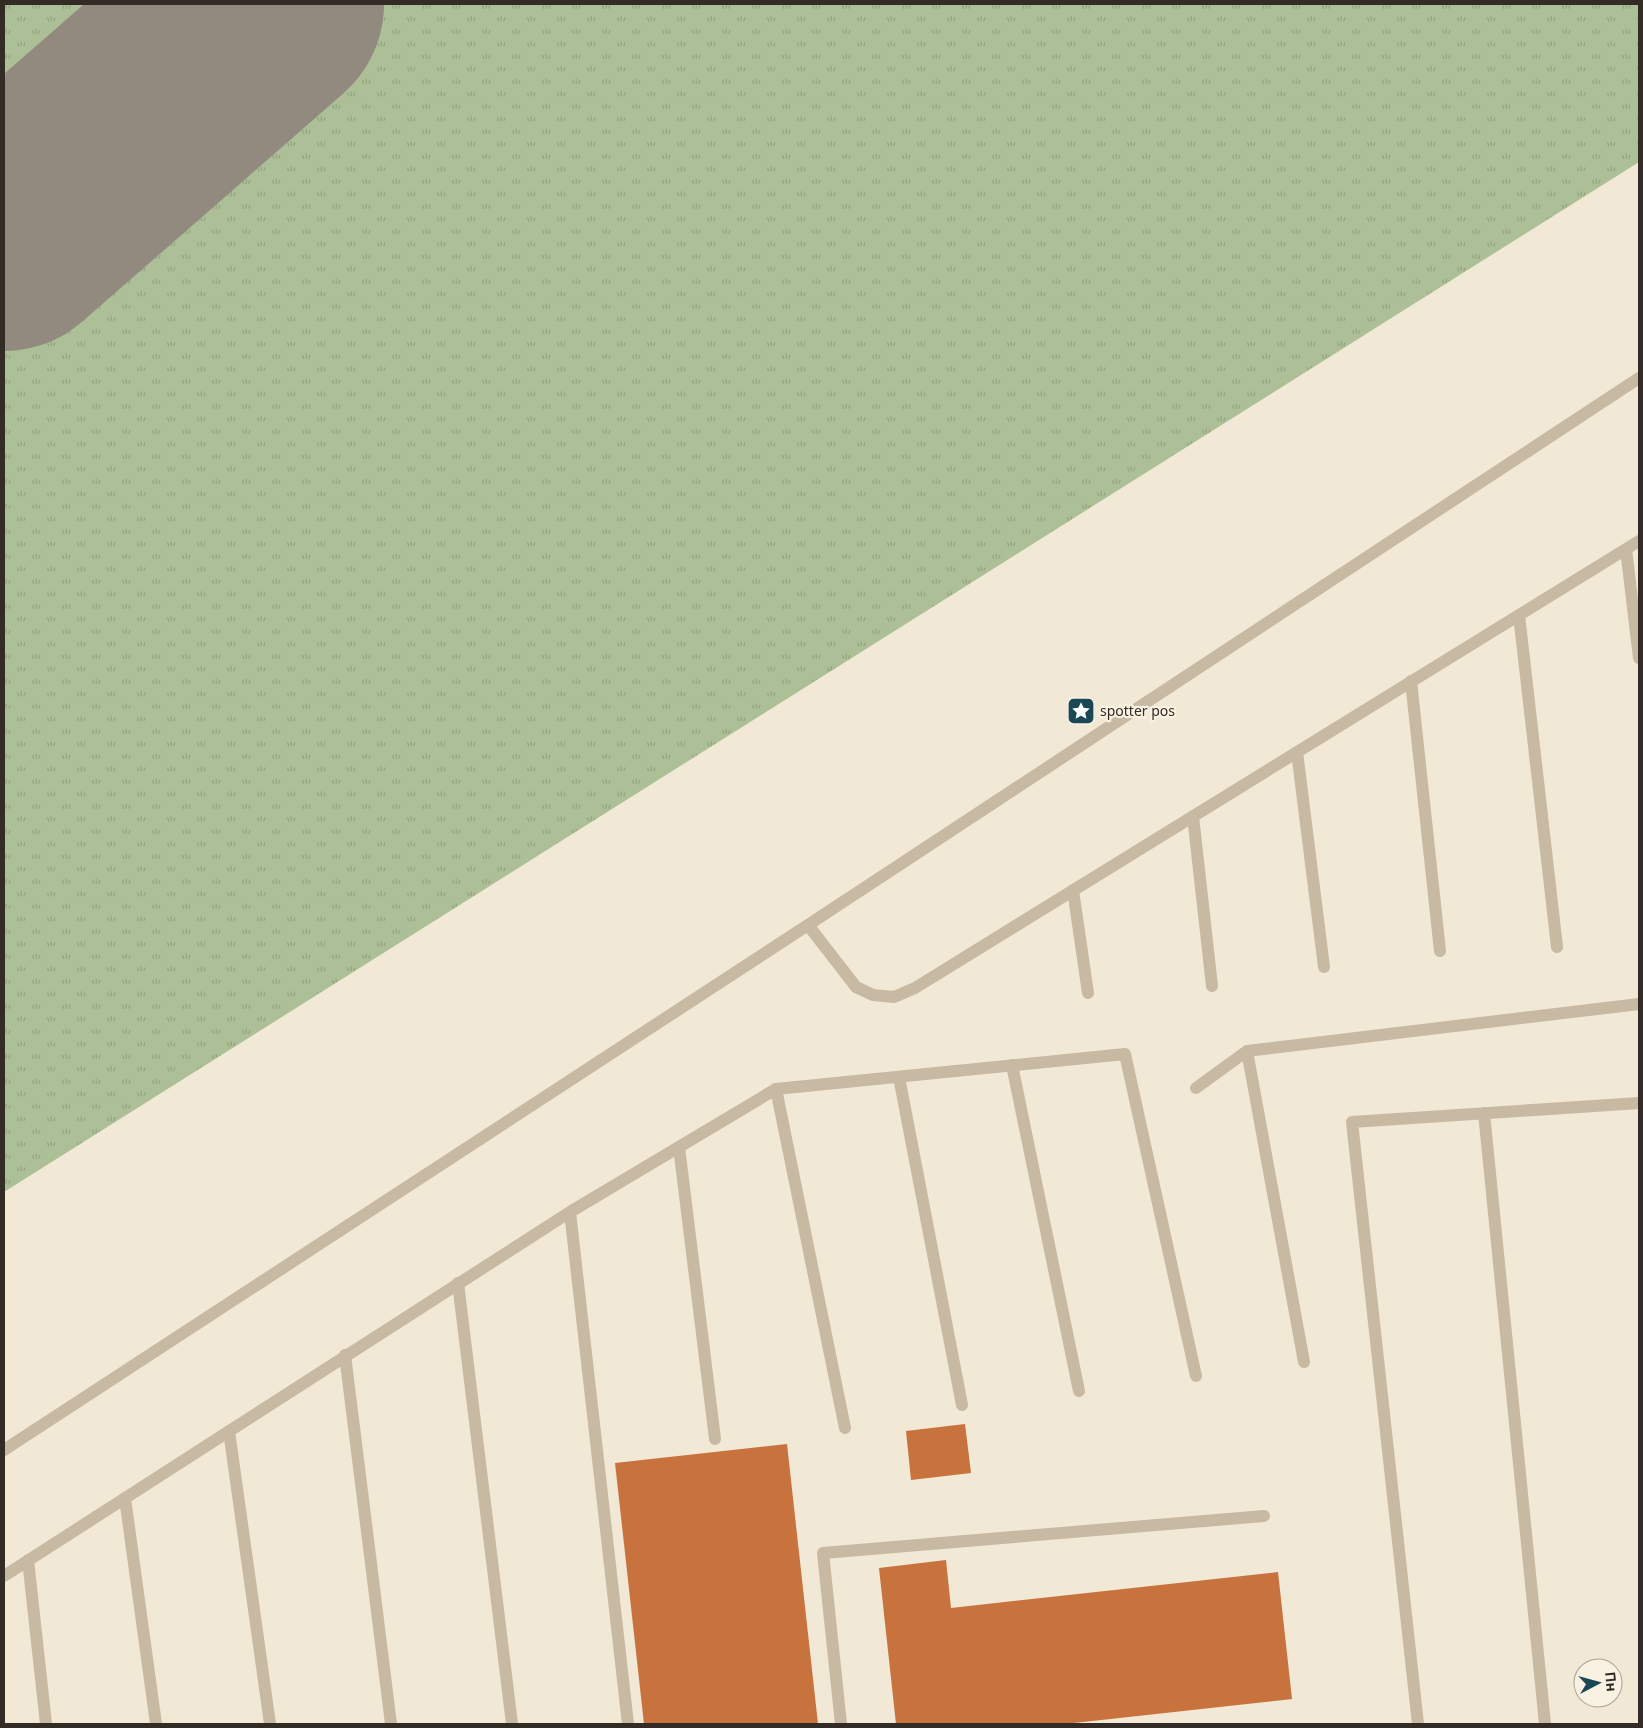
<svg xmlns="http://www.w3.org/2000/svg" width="1643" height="1728" font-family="'Noto Sans',sans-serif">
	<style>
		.grass { fill: url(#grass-tufts) }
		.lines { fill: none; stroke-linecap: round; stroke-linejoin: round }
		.runway { stroke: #928a7e; stroke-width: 238 }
		.building { fill: #c8723d }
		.minor { stroke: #c8b9a2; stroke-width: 12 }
		.labels { text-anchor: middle; stroke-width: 4.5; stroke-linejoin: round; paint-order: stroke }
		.poi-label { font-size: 14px; fill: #332b25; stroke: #f9f1e2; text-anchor: start }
	</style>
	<defs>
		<pattern id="grass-tufts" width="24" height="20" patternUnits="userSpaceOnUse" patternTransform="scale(1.25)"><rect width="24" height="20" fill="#acbf96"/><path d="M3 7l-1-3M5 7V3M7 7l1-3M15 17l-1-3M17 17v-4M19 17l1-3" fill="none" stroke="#94a481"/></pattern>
	</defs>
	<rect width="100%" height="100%" fill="#f1e8d6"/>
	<!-- grass -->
	<path class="grass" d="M 4,4 L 1639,4 L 1639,162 L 4,1192 Z"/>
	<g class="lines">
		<!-- runway -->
		<path class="runway" d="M 4,232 L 265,4"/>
	</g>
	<!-- building -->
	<path class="building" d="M 965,1424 L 971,1473 L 911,1480 L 906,1431 Z
		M 787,1444 L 818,1724 L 644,1724 L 615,1463 Z
		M 946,1560 L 951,1608 L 1278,1572 L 1292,1699 L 1065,1724 L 896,1724 L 879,1568 Z"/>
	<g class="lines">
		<!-- minor -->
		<path class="minor" d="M 1626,549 L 1639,658
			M 1519,615 L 1557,947
			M 1411,681 L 1440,951
			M 1297,752 L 1324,967
			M 1193,816 L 1212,986
			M 1073,890 L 1088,993
			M 808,925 L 856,987 L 873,995 L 894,997 L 915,988 L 1639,541
			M 1247,1051 L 1304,1362
			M 1012,1065 L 1079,1391
			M 899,1077 L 962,1405
			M 1196,1088 L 1247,1051 L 1639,1004
			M 776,1089 L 845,1428
			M 1484,1113 L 1545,1724
			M 679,1147 L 715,1439
			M 570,1212 L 628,1724
			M 458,1283 L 512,1724
			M 345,1355 L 391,1724
			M 229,1431 L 270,1724
			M 4,1450 L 808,925 L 1639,378
			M 125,1498 L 156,1724
			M 28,1560 L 46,1724
			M 4,1576 L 570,1212 L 776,1089 L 1125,1054 L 1196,1376
			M 841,1724 L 823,1553 L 1264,1516
			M 1418,1724 L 1352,1122 L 1639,1103"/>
	</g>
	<!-- icons -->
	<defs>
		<symbol id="sight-square" viewBox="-11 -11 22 22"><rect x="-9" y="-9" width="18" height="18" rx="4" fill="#1a4854" stroke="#f9f1e2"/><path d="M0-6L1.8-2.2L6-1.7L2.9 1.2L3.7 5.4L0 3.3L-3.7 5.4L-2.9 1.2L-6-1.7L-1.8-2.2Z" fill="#fff"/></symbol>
	</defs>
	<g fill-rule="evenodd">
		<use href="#sight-square" x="1065" y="695" width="32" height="32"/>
	</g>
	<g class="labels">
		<!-- poi labels -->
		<g class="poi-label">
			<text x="1100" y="716">spotter pos</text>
		</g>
	</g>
	<!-- border -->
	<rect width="1643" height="1728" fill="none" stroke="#332b25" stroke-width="10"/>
	<!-- north arrow -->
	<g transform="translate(1598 1683) rotate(84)"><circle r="24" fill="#f9f1e2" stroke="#aaa296"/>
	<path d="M0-4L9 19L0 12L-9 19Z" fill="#1a4854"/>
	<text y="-8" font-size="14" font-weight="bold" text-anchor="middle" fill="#332b25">Пн</text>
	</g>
</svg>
